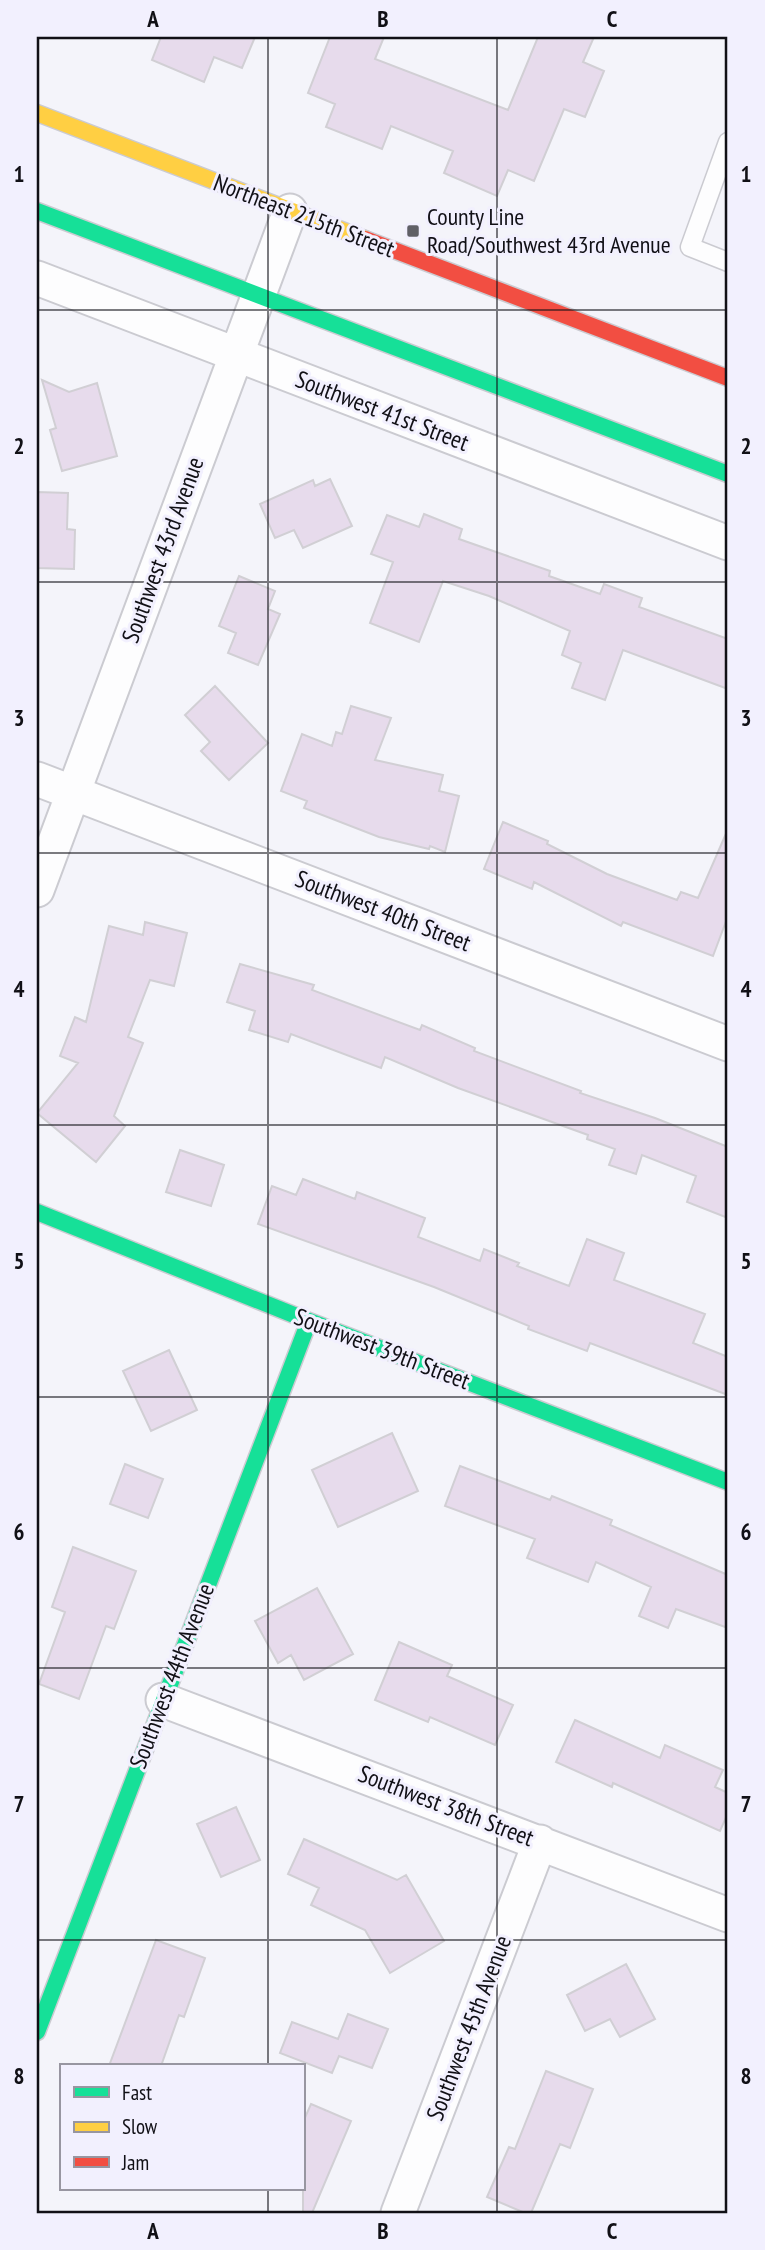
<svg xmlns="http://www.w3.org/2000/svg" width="765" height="2250" font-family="'PT Sans Narrow',sans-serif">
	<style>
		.building { fill: #e7dbec; stroke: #d1cfd4; stroke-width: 2 }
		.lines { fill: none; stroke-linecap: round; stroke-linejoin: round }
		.lane-casing { stroke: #cbcbd1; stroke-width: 21 }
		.street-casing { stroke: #cbcbd1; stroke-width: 37 }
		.fast-casing { stroke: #cbcbd1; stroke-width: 19 }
		.slow-casing { stroke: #cbcbd1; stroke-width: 19 }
		.jam-casing { stroke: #cbcbd1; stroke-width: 19 }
		.lane { stroke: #fdfdfe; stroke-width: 18 }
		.street { stroke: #fdfdfe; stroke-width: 33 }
		.fast { stroke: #16e098; stroke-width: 16 }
		.slow { stroke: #ffcf43; stroke-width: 16 }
		.jam { stroke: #f24e42; stroke-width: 16 }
		.grid { fill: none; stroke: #111016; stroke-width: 2; stroke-opacity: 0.55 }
		.poi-dot { fill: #606066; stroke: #f2f0fe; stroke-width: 2.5 }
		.labels { text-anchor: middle; stroke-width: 6; stroke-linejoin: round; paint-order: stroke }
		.street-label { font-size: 24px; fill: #111016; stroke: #f2f0fe }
		.poi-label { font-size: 24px; fill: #111016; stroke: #f2f0fe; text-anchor: start }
		.neatline { fill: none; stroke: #111016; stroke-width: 2.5 }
		.grid-label { font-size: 23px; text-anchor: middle; font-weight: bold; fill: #111016 }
	</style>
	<rect width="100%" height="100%" fill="#f4f4fa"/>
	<!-- building -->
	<path class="building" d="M 161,37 L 255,37 L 242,68 L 214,57 L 204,82 L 152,60 Z
		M 330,37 L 384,37 L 375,59 L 508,110 L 538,37 L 594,37 L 583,62 L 604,71 L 585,117 L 564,109 L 534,181 L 508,170 L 497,196 L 444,173 L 453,151 L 391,126 L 382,149 L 326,127 L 335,104 L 308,93 Z
		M 42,380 L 69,392 L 97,383 L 117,456 L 62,471 L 50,430 L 56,428 Z
		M 330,479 L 352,526 L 303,548 L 294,530 L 275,538 L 260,504 L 313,480 L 315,486 Z
		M 37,492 L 68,493 L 67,529 L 75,530 L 74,569 L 37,568 Z
		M 424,514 L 462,529 L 459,539 L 550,571 L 549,576 L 600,594 L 604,584 L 642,598 L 639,607 L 728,639 L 728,689 L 623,650 L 605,700 L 572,688 L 581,663 L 562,655 L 570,631 L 489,596 L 443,581 L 419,642 L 370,623 L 393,562 L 371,554 L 387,515 L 419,527 Z
		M 239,576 L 275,591 L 268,609 L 280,614 L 258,665 L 228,653 L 236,633 L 219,626 Z
		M 215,686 L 268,743 L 229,780 L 201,751 L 210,742 L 185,715 Z
		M 351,706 L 391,718 L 375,760 L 443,775 L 439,791 L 459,796 L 445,852 L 430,846 L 429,849 L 379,837 L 304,808 L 307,801 L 281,791 L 302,734 L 332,746 L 336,732 L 342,734 Z
		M 503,822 L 548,841 L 547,844 L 607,874 L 677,900 L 681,892 L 698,898 L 728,829 L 728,916 L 713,956 L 623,922 L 621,926 L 534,882 L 532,889 L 484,869 Z
		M 145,922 L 187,933 L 174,986 L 150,980 L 128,1037 L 143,1043 L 114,1116 L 125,1126 L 96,1162 L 37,1113 L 78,1063 L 60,1056 L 75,1017 L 86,1022 L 109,926 L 143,935 Z
		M 240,964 L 314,985 L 312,990 L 420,1030 L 422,1025 L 475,1048 L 474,1051 L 581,1091 L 580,1093 L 655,1118 L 728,1147 L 728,1218 L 687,1202 L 696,1176 L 642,1155 L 636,1174 L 609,1165 L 615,1149 L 587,1139 L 588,1135 L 458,1088 L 385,1057 L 381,1068 L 291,1034 L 288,1042 L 249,1030 L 255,1011 L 227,1002 Z
		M 180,1150 L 224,1165 L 211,1206 L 166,1192 Z
		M 303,1179 L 355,1199 L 357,1192 L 425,1218 L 418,1237 L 480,1261 L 484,1249 L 519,1263 L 517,1266 L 569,1286 L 587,1239 L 624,1253 L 614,1280 L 705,1314 L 693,1343 L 728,1357 L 728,1395 L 590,1343 L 587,1351 L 528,1329 L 529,1326 L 434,1287 L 258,1224 L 272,1186 L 296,1195 Z
		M 169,1350 L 197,1410 L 151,1431 L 123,1371 Z
		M 392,1433 L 418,1491 L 338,1527 L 312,1470 Z
		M 125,1464 L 163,1479 L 148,1518 L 110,1504 Z
		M 460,1466 L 550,1500 L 552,1496 L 612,1520 L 610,1525 L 728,1575 L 728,1628 L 676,1609 L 668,1628 L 639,1616 L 651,1587 L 596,1562 L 588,1582 L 527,1558 L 535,1539 L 445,1506 Z
		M 73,1547 L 136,1571 L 114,1629 L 106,1626 L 79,1699 L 39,1684 L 65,1612 L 52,1607 Z
		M 317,1588 L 353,1654 L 304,1680 L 291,1655 L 278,1663 L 255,1621 Z
		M 399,1642 L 452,1665 L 447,1676 L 513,1705 L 495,1745 L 430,1717 L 428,1722 L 375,1700 Z
		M 575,1720 L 660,1758 L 665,1745 L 723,1770 L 715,1787 L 728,1793 L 728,1813 L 720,1831 L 613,1783 L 612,1787 L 556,1762 Z
		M 236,1807 L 260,1860 L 221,1877 L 197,1824 Z
		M 304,1839 L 397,1880 L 406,1875 L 444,1941 L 390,1973 L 365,1930 L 311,1905 L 319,1888 L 288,1874 Z
		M 156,1940 L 205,1958 L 184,2017 L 179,2015 L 161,2066 L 109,2066 Z
		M 626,1964 L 655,2019 L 620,2037 L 610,2019 L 585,2031 L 567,1995 Z
		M 348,2014 L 388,2029 L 372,2068 L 339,2056 L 332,2073 L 280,2053 L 292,2022 L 338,2039 Z
		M 546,2071 L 593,2089 L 570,2148 L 560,2144 L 531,2213 L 525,2213 L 487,2197 L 509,2147 L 515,2149 Z
		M 311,2104 L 351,2121 L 312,2213 L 303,2213 L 303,2122 Z"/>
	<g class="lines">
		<defs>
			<path id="lane" d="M 728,142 L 690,247 L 728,262"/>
			<path id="street" d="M 37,278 L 728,543
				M 37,779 L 728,1044
				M 37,890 L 290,211
				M 163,1700 L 728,1915
				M 398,2213 L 540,1842"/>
			<path id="fast" d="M 37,211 L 728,474
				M 37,1212 L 309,1321 L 728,1482
				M 37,2032 L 309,1321"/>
			<path id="slow" d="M 37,113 L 365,239"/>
			<path id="jam" d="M 365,239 L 728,378"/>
		</defs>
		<!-- lane casing -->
		<use href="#lane" class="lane-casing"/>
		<!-- street casing -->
		<use href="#street" class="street-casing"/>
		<!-- fast casing -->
		<use href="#fast" class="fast-casing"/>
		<!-- slow casing -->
		<use href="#slow" class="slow-casing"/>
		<!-- jam casing -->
		<use href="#jam" class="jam-casing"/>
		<!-- lane -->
		<use href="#lane" class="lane"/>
		<!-- street -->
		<use href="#street" class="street"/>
		<!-- fast -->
		<use href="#fast" class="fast"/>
		<!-- slow -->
		<use href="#slow" class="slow"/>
		<!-- jam -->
		<use href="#jam" class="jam"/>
	</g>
	<!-- grid -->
	<path class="grid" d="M 268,37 L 268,2066M 497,37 L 497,2213M 37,310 L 728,310M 37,582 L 728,582M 37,853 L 728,853M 37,1125 L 728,1125M 37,1397 L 728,1397M 37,1668 L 728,1668M 37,1940 L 728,1940M 268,2189 L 268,2213"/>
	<!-- markers -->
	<rect class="poi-dot" x="406" y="224" width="14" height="14" rx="3.5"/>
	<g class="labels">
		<!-- street labels -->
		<g class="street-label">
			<text transform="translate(304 216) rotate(21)" y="8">Northeast 215th Street</text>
			<text transform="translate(382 411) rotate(21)" y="8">Southwest 41st Street</text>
			<text transform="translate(163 550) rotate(-70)" y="8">Southwest 43rd Avenue</text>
			<text transform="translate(383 911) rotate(21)" y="8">Southwest 40th Street</text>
			<text transform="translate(382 1349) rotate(21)" y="8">Southwest 39th Street</text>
			<text transform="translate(172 1676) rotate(-69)" y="8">Southwest 44th Avenue</text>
			<text transform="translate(446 1806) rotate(21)" y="8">Southwest 38th Street</text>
			<text transform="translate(469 2028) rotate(-69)" y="8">Southwest 45th Avenue</text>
		</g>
		<!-- poi labels -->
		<g class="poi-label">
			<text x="427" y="225">County Line<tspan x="427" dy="28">Road/Southwest 43rd Avenue</tspan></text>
		</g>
	</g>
	<!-- border -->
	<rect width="765" height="2250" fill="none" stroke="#f2f0fe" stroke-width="77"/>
	<!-- legend -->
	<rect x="60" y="2064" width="245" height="126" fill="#f2f0fe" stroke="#9896a1" stroke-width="2"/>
	<rect x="74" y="2087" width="35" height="10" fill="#16e098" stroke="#9896a1" stroke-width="2"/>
	<text x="122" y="2100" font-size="21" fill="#111016">Fast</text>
	<rect x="74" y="2122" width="35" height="10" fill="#ffcf43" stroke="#9896a1" stroke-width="2"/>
	<text x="122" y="2134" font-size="21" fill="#111016">Slow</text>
	<rect x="74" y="2157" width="35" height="10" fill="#f24e42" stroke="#9896a1" stroke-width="2"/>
	<text x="122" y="2170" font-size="21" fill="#111016">Jam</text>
	<rect x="38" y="38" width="688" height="2174" class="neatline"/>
	<g class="grid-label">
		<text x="153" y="27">A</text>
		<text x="383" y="27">B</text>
		<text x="612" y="27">C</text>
		<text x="19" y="182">1</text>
		<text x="746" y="182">1</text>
		<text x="19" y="454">2</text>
		<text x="746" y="454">2</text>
		<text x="19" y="726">3</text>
		<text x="746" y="726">3</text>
		<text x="19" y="997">4</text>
		<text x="746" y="997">4</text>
		<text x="19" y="1269">5</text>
		<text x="746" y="1269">5</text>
		<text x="19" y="1540">6</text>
		<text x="746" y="1540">6</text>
		<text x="19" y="1812">7</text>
		<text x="746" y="1812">7</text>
		<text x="19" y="2084">8</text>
		<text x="746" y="2084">8</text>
		<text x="153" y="2239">A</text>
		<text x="383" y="2239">B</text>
		<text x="612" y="2239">C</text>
	</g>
</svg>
